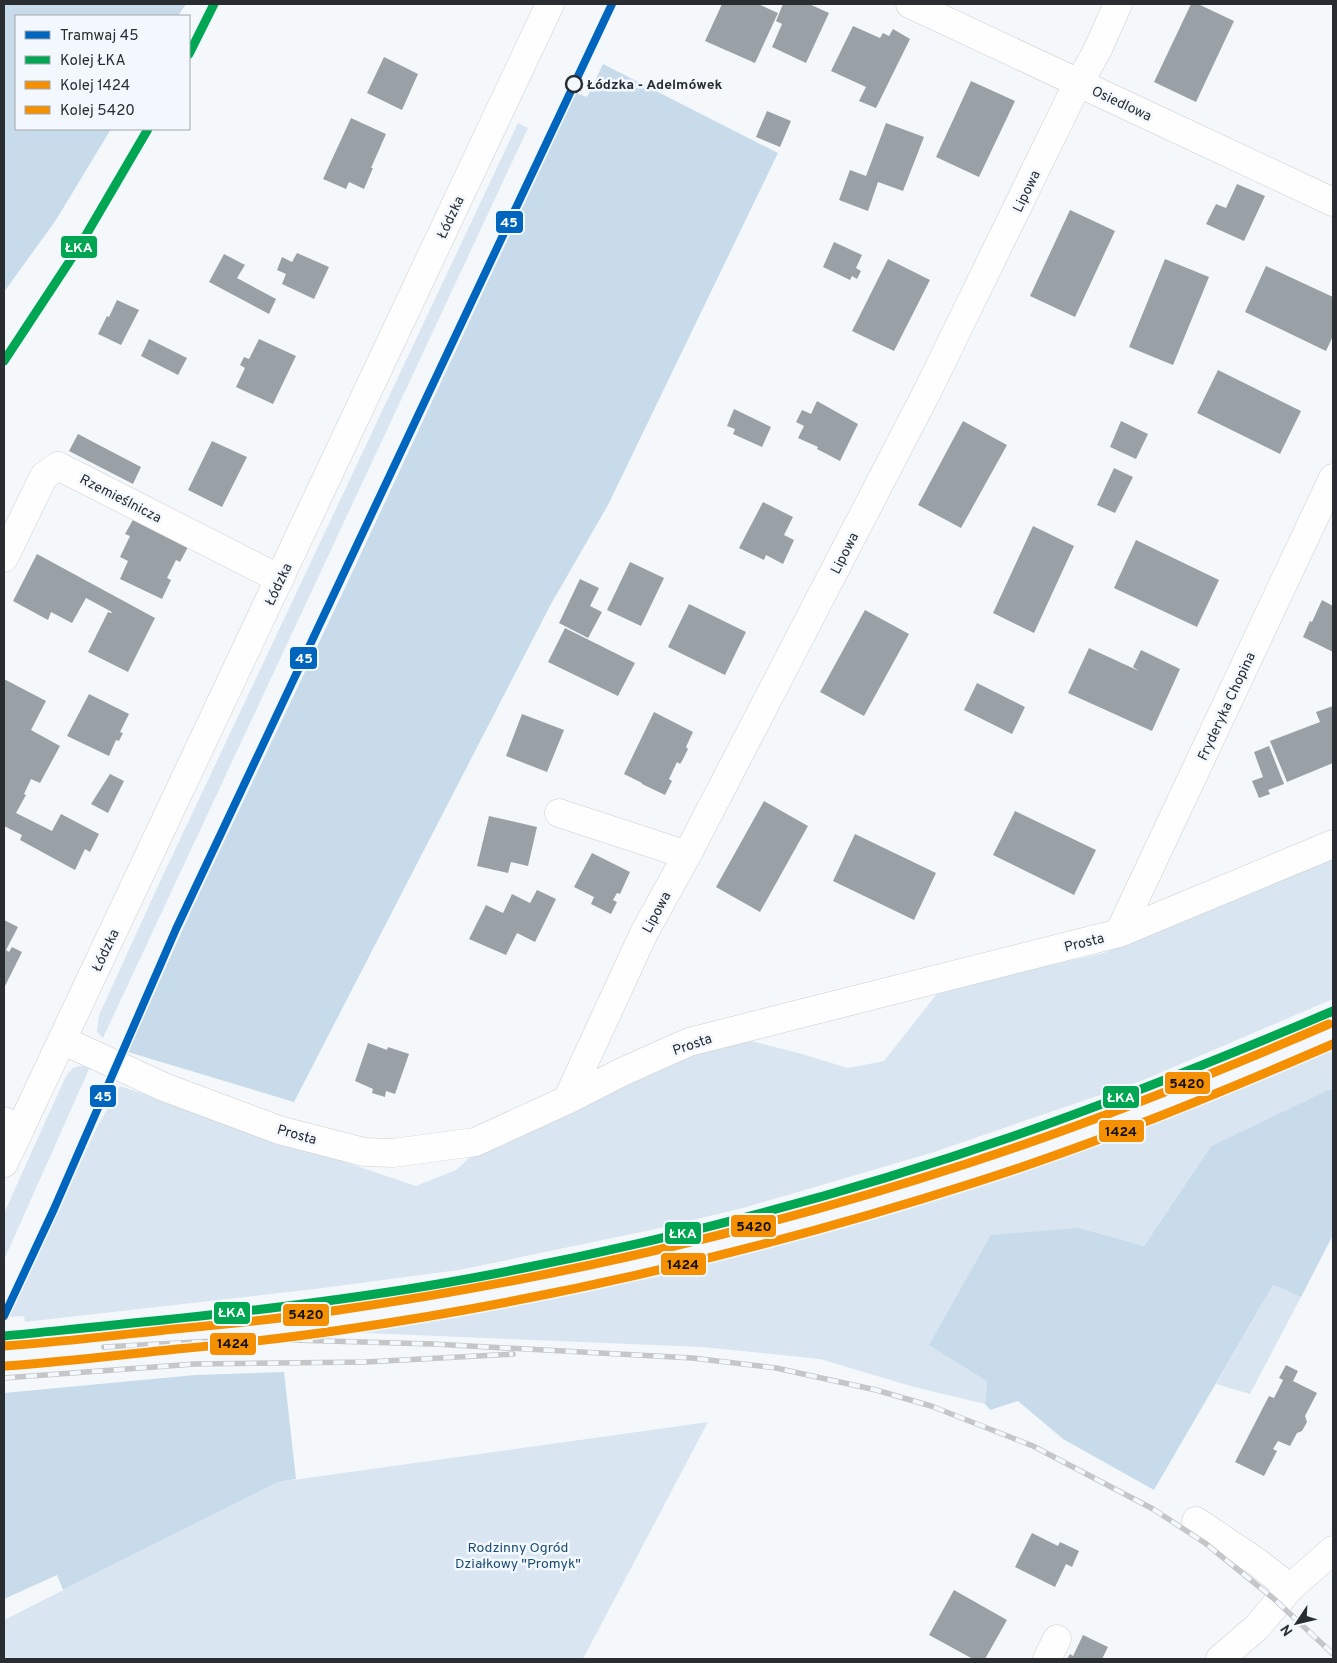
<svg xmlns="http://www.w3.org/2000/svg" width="1337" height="1663" font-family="Overpass,sans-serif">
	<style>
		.green { fill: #d9e6f2 }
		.forest { fill: #c8dbeb }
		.building { fill: #9aa1a6 }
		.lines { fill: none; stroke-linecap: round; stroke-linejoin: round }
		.minor-casing { stroke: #cbced1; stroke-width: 29 }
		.major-casing { stroke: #cbced1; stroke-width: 29 }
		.minor { stroke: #fefefe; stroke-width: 28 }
		.major { stroke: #fefefe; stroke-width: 28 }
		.rail-casing { stroke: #c5c6c7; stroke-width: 5.5 }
		.rail { stroke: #f2f8fe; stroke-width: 4; stroke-dasharray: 11; stroke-linecap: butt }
		.rail-1-casing { stroke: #f2f8fe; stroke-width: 12 }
		.rail-2-casing { stroke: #f2f8fe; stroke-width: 12 }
		.rail-3-casing { stroke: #f2f8fe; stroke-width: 12 }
		.rail-1 { stroke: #00a651; stroke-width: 9 }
		.rail-2 { stroke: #f49002; stroke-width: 9 }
		.rail-3 { stroke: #f49002; stroke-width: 9 }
		.tram-1-casing { stroke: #f2f8fe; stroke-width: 11 }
		.tram-1 { stroke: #0065bd; stroke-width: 8 }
		.stop-dot { fill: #f2f8fe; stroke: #292d31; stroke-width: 2.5 }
		.labels { text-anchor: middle; stroke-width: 5; stroke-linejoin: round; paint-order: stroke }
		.stop-label { font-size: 14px; font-weight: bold; fill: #292d31; stroke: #f2f8fe; text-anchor: start }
		.street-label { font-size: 14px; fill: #292d31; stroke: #f2f8fe }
		.park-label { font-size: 14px; fill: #1c4c71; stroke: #f2f8fe }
		.line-badge { stroke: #f2f8fe; stroke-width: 2 }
		.badge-label { font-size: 14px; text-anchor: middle; font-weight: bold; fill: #fff }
		.pale-badge-label { font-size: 14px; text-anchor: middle; font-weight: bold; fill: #111 }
	</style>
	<rect width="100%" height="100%" fill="#f5f8fb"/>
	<!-- green -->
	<path class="green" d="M 518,123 L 528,128 L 103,1038 L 97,1032 L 99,1015 L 158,886 Z
		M 1333,854 L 1333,999 L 1141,1081 L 931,1153 L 743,1208 L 651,1230 L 459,1270 L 315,1289 L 25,1322 L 24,1316 L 9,1317 L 96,1129 L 120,1086 L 416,1186 L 456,1170 L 471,1156 L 697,1048 L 739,1038 L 802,1054 L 848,1068 L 884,1061 L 940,990 L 1104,953 L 1210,910 Z
		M 1333,1046 L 1333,1090 L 1328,1090 L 1211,1146 L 1144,1246 L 1079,1228 L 987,1381 L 985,1404 L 914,1387 L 820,1359 L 702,1347 L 340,1332 L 530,1301 L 767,1246 L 958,1191 L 1097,1143 L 1250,1083 Z
		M 81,1066 L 90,1067 L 4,1260 L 4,1213 L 66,1076 L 73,1068 Z
		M 1273,1285 L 1301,1297 L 1250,1394 L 1216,1384 Z
		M 708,1422 L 583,1659 L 4,1659 L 4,1620 L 278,1482 Z"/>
	<!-- forest -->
	<path class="forest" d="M 4,4 L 186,4 L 178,16 L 16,16 L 16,129 L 111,129 L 56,220 L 4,292 Z
		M 603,64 L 778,153 L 608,505 L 551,604 L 294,1102 L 128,1052 L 190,913 L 343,592 L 576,93 L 587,97 Z
		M 1328,1090 L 1333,1090 L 1333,1235 L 1301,1297 L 1273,1285 L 1154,1490 L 1063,1439 L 1018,1401 L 990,1410 L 985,1404 L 987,1381 L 929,1345 L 991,1235 L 1079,1228 L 1144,1246 L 1211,1146 Z
		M 284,1372 L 296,1479 L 278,1482 L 63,1590 L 57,1575 L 4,1599 L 4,1393 L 195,1375 Z"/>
	<!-- building -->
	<path class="building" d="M 722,4 L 758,4 L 778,13 L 755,63 L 705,41 Z
		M 783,4 L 809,4 L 829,13 L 806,63 L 772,47 L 782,24 L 776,21 Z
		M 1191,4 L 1198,4 L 1234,21 L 1196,102 L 1154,82 Z
		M 853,26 L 880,38 L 883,33 L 889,36 L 893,29 L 910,39 L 876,108 L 859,101 L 866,87 L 831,71 Z
		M 384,57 L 418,74 L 402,110 L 367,93 Z
		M 971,81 L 1015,101 L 979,177 L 936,157 Z
		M 767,111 L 791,121 L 780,147 L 756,137 Z
		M 351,118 L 386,134 L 371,168 L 373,168 L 364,189 L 349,182 L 346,189 L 323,179 Z
		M 886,123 L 924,137 L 903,191 L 878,182 L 868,211 L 839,200 L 850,170 L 866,176 Z
		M 1237,184 L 1265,196 L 1244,241 L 1206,224 L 1216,204 L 1226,208 Z
		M 1070,210 L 1115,231 L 1075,317 L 1030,296 Z
		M 834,242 L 862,255 L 856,268 L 861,271 L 857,279 L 852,276 L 850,280 L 823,267 Z
		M 297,253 L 329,267 L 314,299 L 282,284 L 286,274 L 277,270 L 282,257 L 292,262 Z
		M 224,254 L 245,265 L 237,278 L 276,299 L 269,314 L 209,282 Z
		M 888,259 L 930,280 L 894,351 L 852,331 Z
		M 1165,259 L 1209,277 L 1173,365 L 1129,347 Z
		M 1266,266 L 1333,297 L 1333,336 L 1326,351 L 1245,312 Z
		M 117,300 L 139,310 L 121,345 L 98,334 L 107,316 L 109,317 Z
		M 149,339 L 187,358 L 178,375 L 141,356 Z
		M 259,339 L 296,356 L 273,404 L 236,387 L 245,368 L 240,365 L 244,357 L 249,359 Z
		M 1218,370 L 1301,411 L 1280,454 L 1197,413 Z
		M 817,401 L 858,424 L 840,461 L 817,449 L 818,447 L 798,438 L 804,426 L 796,422 L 802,410 L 811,414 Z
		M 734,409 L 771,427 L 762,447 L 733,434 L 735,429 L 727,426 Z
		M 963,421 L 1007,445 L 961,528 L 918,505 Z
		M 1121,421 L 1148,434 L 1136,459 L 1110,447 Z
		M 78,434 L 141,467 L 133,484 L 69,451 Z
		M 212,441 L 247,457 L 222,507 L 188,490 Z
		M 1114,468 L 1133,477 L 1115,513 L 1097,505 Z
		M 763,502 L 793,517 L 784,535 L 794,540 L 783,564 L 766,555 L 764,560 L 739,548 Z
		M 135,516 L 189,545 L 180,562 L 176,560 L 167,578 L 171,580 L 162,599 L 120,579 L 128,561 L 120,557 L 130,536 L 125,534 Z
		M 1033,526 L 1074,546 L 1034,633 L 993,613 Z
		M 1136,540 L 1219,580 L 1197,627 L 1114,588 Z
		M 37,554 L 155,618 L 128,672 L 88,652 L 108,612 L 111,613 L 112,612 L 86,598 L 72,623 L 51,612 L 48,620 L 13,601 Z
		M 630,562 L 664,578 L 641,626 L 607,610 Z
		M 580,579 L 599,588 L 590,606 L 602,612 L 588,638 L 559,623 Z
		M 1322,600 L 1333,606 L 1333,652 L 1303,637 L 1310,621 L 1312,622 Z
		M 689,604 L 746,632 L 725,675 L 668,647 Z
		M 865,610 L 909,634 L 864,716 L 820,692 Z
		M 565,628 L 635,663 L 618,696 L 548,662 Z
		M 1089,648 L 1139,671 L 1133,667 L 1141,650 L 1180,669 L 1152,731 L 1068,693 Z
		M 4,679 L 46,701 L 31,730 L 60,746 L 40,783 L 31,779 L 24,794 L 26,795 L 16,813 L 52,831 L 61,814 L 99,834 L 90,852 L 85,849 L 75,870 L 20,840 L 22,835 L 4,826 Z
		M 977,683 L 1025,707 L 1012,734 L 964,710 Z
		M 89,694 L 129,714 L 120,732 L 123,733 L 119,741 L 116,740 L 109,756 L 67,736 Z
		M 1333,706 L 1333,763 L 1287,782 L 1270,741 L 1320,722 L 1316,712 Z
		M 654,712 L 693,732 L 686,747 L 688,749 L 682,761 L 680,764 L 677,762 L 669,779 L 672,781 L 665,795 L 642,784 L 642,783 L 624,774 Z
		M 522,714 L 564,730 L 547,772 L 506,756 Z
		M 1269,746 L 1284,784 L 1268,790 L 1270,794 L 1259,798 L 1252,781 L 1263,777 L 1254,752 Z
		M 110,774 L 124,781 L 108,813 L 91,804 Z
		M 764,801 L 808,826 L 760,912 L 716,887 Z
		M 1015,811 L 1096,850 L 1074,895 L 993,855 Z
		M 489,816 L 537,827 L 528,866 L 511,862 L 508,873 L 477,866 Z
		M 855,834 L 936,873 L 914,920 L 833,881 Z
		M 592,853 L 630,872 L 620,894 L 617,893 L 613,900 L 617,902 L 611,914 L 591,904 L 594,897 L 574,887 Z
		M 537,890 L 556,899 L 535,942 L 517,933 L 506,955 L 469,939 L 486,905 L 503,913 L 512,894 L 530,903 Z
		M 4,920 L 18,927 L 6,950 L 9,952 L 12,947 L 22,952 L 4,988 Z
		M 368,1043 L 387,1050 L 388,1047 L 409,1054 L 395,1094 L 386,1091 L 385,1097 L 372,1093 L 373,1089 L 355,1081 Z
		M 1286,1365 L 1298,1371 L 1293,1381 L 1317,1393 L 1305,1416 L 1307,1422 L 1302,1431 L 1297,1433 L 1290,1446 L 1278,1441 L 1273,1449 L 1277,1451 L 1264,1476 L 1235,1462 L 1269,1396 L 1274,1398 L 1283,1380 L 1279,1378 Z
		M 1032,1533 L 1058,1546 L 1060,1542 L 1079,1551 L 1072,1567 L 1066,1564 L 1055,1587 L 1015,1567 Z
		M 954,1590 L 1007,1620 L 985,1659 L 973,1659 L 929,1635 Z
		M 1083,1635 L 1108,1647 L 1102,1659 L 1067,1659 L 1070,1654 L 1073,1656 Z"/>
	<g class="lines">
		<defs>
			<path id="minor" d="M 910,4 L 1333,202
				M 4,558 L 44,476 L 58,466 L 280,579
				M 559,813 L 687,855
				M 1119,933 L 1333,478
				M 62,1040 L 164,1087 L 279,1130 L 364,1152 L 393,1153 L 475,1142 L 567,1100 L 622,1072 L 689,1042 L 1119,933 L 1333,844
				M 567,1100 L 644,933 L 687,855 L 928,390 L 1070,99 L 1097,51 L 1118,4
				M 4,1121 L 20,1129
				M 1196,1521 L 1257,1562 L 1290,1588
				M 1047,1659 L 1057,1639
				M 1220,1659 L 1257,1627 L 1290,1588 L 1333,1550"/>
			<path id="major" d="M 4,1163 L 550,4"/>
		</defs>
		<!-- minor casing -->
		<use href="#minor" class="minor-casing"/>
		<!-- major casing -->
		<use href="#major" class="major-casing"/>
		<!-- minor -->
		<use href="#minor" class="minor"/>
		<!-- major -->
		<use href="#major" class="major"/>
		<defs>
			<path id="rail" d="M 104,1347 L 215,1341 L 291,1340 L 433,1344 L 692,1358 L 776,1368 L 876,1390 L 931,1406 L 1033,1446 L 1153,1509 L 1205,1543 L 1273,1598 L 1333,1654
				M 4,1378 L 195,1364 L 366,1362 L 513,1354"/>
		</defs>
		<!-- rail casing -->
		<use href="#rail" class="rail-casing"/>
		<!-- rail -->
		<use href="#rail" class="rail"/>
		<defs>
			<path id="rail-1" d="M 189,54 L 214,4
				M 4,361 L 79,247 L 148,129
				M 4,1336 C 153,1321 302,1308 450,1282 C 640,1248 829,1200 1011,1137 C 1120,1099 1227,1056 1333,1011"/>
			<path id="rail-2" d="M 5,1366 C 62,1362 119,1355 177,1349 C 232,1344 287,1338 341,1330 C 555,1299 767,1249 973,1183 C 1096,1144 1215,1095 1333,1044"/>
			<path id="rail-3" d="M 4,1346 C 61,1342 118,1335 175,1329 C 230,1324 285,1318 339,1310 C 553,1279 764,1230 969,1163 C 1092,1123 1211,1075 1329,1024"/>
		</defs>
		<!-- rail-1 casing -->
		<use href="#rail-1" class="rail-1-casing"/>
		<!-- rail-2 casing -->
		<use href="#rail-2" class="rail-2-casing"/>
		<!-- rail-3 casing -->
		<use href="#rail-3" class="rail-3-casing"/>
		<!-- rail-1 -->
		<use href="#rail-1" class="rail-1"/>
		<!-- rail-2 -->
		<use href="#rail-2" class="rail-2"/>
		<!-- rail-3 -->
		<use href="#rail-3" class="rail-3"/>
		<defs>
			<path id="tram-1" d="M 4,1316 L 54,1209 L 176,929 L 612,4"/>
		</defs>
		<!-- tram-1 casing -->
		<use href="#tram-1" class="tram-1-casing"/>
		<!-- tram-1 -->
		<use href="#tram-1" class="tram-1"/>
	</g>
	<!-- markers -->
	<circle class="stop-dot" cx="574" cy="84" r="8"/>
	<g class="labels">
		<!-- stop labels -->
		<g class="stop-label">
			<text x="587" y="89">Łódzka - Adelmówek</text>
		</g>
		<!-- street labels -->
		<g class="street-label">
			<text transform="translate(1122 103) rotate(25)" y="5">Osiedlowa</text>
			<text transform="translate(1026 191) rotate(-64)" y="5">Lipowa</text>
			<text transform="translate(450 217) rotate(-65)" y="5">Łódzka</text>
			<text transform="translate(121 498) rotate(27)" y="5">Rzemieślnicza</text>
			<text transform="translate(844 553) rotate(-63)" y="5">Lipowa</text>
			<text transform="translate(278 584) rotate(-65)" y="5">Łódzka</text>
			<text transform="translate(1226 706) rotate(-65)" y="5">Fryderyka Chopina</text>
			<text transform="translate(656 912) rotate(-62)" y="5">Lipowa</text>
			<text transform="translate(1084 942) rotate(-14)" y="5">Prosta</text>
			<text transform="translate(105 950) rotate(-65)" y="5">Łódzka</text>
			<text transform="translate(692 1044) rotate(-19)" y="5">Prosta</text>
			<text transform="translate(297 1134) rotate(16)" y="5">Prosta</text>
		</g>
		<!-- park labels -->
		<g class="park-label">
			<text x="518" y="1552">Rodzinny Ogród<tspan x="518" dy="16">Działkowy "Promyk"</tspan></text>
		</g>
	</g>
	<g class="line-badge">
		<rect x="495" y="210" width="29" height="24" rx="5" fill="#0065bd"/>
		<rect x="60" y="235" width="38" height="24" rx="5" fill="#00a651"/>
		<rect x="289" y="646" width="29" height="24" rx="5" fill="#0065bd"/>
		<rect x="1164" y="1071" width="47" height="24" rx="5" fill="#f49002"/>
		<rect x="89" y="1084" width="28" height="24" rx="5" fill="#0065bd"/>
		<rect x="1102" y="1085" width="38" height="24" rx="5" fill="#00a651"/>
		<rect x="1098" y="1119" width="47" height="24" rx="5" fill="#f49002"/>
		<rect x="730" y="1214" width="47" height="24" rx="5" fill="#f49002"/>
		<rect x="664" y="1221" width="38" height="24" rx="5" fill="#00a651"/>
		<rect x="660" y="1252" width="47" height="24" rx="5" fill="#f49002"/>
		<rect x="213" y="1301" width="38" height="24" rx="5" fill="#00a651"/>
		<rect x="282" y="1303" width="48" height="24" rx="5" fill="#f49002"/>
		<rect x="209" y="1332" width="48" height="24" rx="5" fill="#f49002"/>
	</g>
	<g class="badge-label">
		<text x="509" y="227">45</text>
		<text x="79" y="252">ŁKA</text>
		<text x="304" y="663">45</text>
		<text x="103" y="1101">45</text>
		<text x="1121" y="1102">ŁKA</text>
		<text x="683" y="1238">ŁKA</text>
		<text x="232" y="1317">ŁKA</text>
	</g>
	<g class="pale-badge-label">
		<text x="1187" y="1088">5420</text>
		<text x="1121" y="1136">1424</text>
		<text x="754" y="1231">5420</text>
		<text x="683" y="1269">1424</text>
		<text x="306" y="1319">5420</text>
		<text x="233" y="1348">1424</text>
	</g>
	<!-- border -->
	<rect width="1337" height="1663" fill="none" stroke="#292d31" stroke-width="10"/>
	<!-- legend -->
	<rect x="15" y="15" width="175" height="115" fill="#f2f8fe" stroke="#a2a7ac"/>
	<rect x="25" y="31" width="25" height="8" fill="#0065bd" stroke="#a2a7ac"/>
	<text x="60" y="40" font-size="15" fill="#292d31">Tramwaj 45</text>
	<rect x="25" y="56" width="25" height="8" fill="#00a651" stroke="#a2a7ac"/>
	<text x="60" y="65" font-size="15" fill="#292d31">Kolej ŁKA</text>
	<rect x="25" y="81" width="25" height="8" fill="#f49002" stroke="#a2a7ac"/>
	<text x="60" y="90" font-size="15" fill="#292d31">Kolej 1424</text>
	<rect x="25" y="106" width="25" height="8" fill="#f49002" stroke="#a2a7ac"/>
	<text x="60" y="115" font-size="15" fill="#292d31">Kolej 5420</text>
	<!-- north arrow -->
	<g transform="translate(1297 1623) rotate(235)" stroke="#f2f8fe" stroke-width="4" paint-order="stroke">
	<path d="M0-4L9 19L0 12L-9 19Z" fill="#292d31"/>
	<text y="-8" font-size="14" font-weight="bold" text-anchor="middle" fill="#292d31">N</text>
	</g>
</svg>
